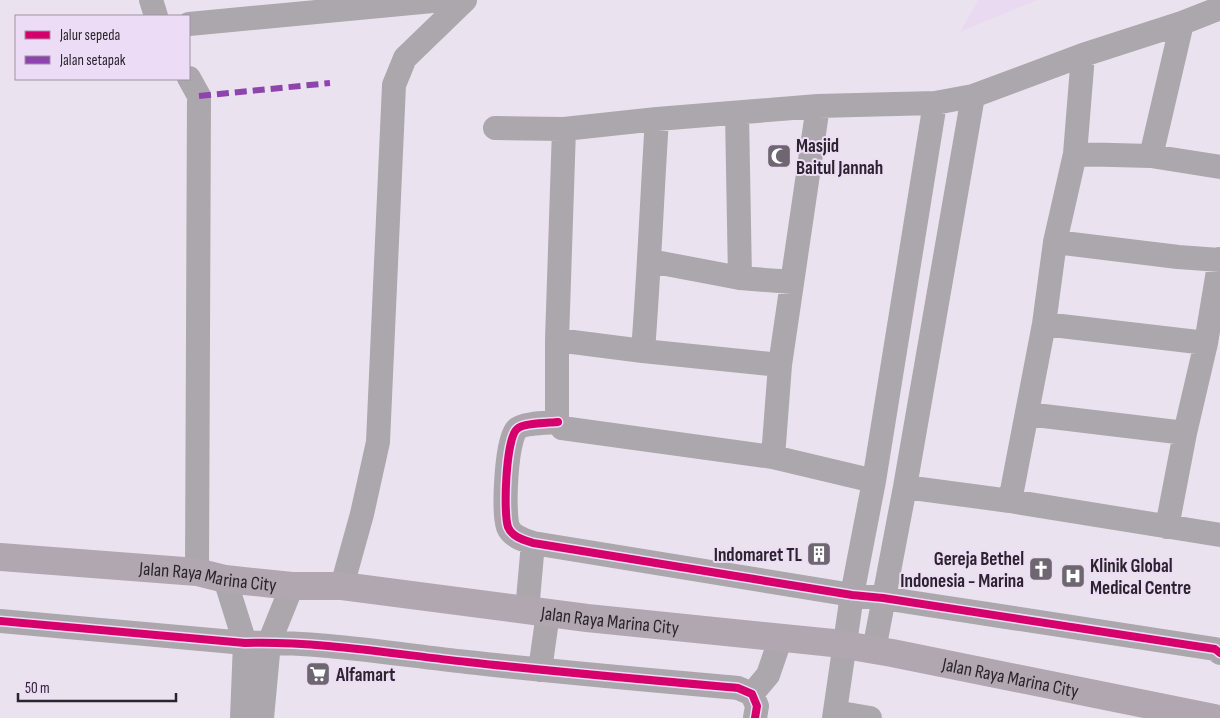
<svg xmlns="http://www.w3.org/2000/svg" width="1220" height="718" font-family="'Sofia Sans Condensed',sans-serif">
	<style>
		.built { fill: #eadaf1 }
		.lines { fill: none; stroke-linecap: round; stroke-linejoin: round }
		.minor { stroke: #aca6ad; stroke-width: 24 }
		.major { stroke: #b0a7b1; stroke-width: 28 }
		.quiet { stroke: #8e44ad; stroke-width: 6; stroke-dasharray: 12 6; stroke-linecap: butt }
		.cycleway-casing { stroke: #eddcf5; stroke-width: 11 }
		.cycleway { stroke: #d6006c; stroke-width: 8 }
		.labels { text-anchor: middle; stroke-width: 4; stroke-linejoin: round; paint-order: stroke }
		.poi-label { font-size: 19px; font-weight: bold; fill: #2a242d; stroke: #eddcf5; text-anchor: start }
		.street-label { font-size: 19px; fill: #2a242d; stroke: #eddcf5 }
	</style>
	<rect width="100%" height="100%" fill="#ebe2ef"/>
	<!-- built -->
	<path class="built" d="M 978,0 L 1037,0 L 960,32 Z"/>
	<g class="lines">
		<!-- minor -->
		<path class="minor" d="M 151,0 L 156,16
			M 189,24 L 443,0
			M 189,78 L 199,96 L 197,572
			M 737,113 L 740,278
			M 495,128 L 564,129 L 657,119 L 818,106 L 935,103 L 973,96 L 1083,55 L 1182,23 L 1220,8
			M 564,129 L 557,340 L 557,418 L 558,422 L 562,428 L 773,457 L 874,481
			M 1075,154 L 1151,156 L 1220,167
			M 1151,156 L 1182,23
			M 1055,242 L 1178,257 L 1220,260
			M 650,261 L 740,278 L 792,282
			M 1044,324 L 1206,343
			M 557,340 L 643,351 L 780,365
			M 643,351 C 649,274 652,196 657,119
			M 1027,414 L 1185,433
			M 558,422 C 548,423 523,423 517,429 C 506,438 503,512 508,527 C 512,537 524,540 533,543 L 852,595 L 883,598 L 1215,649 L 1220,653
			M 773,457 L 780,365 L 818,106
			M 905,487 L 1010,501 L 1220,535
			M 1010,501 L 1044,324 L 1055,242 L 1075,154 L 1083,55
			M 1167,527 L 1185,433 L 1206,343 L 1220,259
			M 225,579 L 245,643 L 242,718
			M 342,586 L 362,514 L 378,442 L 394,85 L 405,58 L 465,0
			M 527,611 L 533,543
			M 0,621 L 245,643 C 319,641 393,654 467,662 C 557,672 648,680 738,688 L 752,694 L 757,706 L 755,718
			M 874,650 L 905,487 L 973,96
			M 540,670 L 548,613
			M 752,694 L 768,675 L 781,637
			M 835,712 L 870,718
			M 262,718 L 269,643 L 292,586
			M 834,718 L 852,595 L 874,481 L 935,103"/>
		<!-- major -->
		<path class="major" id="s1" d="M 0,557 L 197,572 L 225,579 L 292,586 L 342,586 L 587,618 L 833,643 L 892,653 L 1214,718"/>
		<!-- quiet -->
		<path class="quiet" d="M 199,96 L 330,83"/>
		<defs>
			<path id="cycleway" d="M 558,422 C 548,423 523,423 517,429 C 506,438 503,512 508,527 C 512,537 524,540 533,543 L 852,595 L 883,598 L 1215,649 L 1220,653
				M 0,621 L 245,643 C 319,641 393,654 467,662 C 557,672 648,680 738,688 L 752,694 L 757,706 L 755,718"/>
		</defs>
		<!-- cycleway casing -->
		<use href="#cycleway" class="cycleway-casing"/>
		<!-- cycleway -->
		<use href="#cycleway" class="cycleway"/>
	</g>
	<!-- icons -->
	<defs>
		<symbol id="mosque-square" viewBox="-11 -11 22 22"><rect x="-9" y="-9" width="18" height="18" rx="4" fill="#6e6671" stroke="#eddcf5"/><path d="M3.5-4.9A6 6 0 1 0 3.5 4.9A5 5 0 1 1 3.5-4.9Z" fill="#fff"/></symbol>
		<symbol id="building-square" viewBox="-11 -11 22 22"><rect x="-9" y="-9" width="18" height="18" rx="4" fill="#6e6671" stroke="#eddcf5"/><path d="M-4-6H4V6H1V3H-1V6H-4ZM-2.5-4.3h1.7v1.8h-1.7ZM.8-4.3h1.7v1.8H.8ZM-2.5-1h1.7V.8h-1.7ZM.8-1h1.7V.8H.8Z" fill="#fff"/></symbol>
		<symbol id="church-square" viewBox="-11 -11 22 22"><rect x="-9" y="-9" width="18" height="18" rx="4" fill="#6e6671" stroke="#eddcf5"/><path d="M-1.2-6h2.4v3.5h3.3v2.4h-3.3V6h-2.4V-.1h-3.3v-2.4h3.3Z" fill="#fff"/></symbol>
		<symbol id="hospital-square" viewBox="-11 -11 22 22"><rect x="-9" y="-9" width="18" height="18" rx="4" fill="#6e6671" stroke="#eddcf5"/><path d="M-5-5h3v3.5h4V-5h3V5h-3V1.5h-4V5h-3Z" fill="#fff"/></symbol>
		<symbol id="supermarket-square" viewBox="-11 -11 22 22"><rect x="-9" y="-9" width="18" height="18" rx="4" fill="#6e6671" stroke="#eddcf5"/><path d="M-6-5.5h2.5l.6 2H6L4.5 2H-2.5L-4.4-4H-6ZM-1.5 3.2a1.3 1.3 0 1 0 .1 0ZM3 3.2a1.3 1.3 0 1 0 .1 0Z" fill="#fff"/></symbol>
	</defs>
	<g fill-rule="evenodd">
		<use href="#mosque-square" x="765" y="142" width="28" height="28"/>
		<use href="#building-square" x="805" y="540" width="28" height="28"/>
		<use href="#church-square" x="1027" y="555" width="28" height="28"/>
		<use href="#hospital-square" x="1059" y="562" width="28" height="28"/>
		<use href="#supermarket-square" x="304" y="660" width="28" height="28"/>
	</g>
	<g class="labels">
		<!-- poi labels -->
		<g class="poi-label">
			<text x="796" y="152">Masjid<tspan x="796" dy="22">Baitul Jannah</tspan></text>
			<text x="802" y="561" text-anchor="end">Indomaret TL</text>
			<text x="1024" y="565" text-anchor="end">Gereja Bethel<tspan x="1024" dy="22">Indonesia - Marina</tspan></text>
			<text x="1090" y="572">Klinik Global<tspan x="1090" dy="22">Medical Centre</tspan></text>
			<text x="336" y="681">Alfamart</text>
		</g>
		<!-- street labels -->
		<g class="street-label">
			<text dy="7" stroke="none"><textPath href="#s1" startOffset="209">Jalan Raya Marina City</textPath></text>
			<text dy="7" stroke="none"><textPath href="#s1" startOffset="614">Jalan Raya Marina City</textPath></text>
			<text dy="7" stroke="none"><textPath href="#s1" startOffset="1019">Jalan Raya Marina City</textPath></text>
		</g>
	</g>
	<!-- legend -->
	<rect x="15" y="15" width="175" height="65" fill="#eddcf5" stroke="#9f92a5"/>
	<rect x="25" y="31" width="25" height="8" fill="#d6006c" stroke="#9f92a5"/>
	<text x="60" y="40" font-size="15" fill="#2a242d">Jalur sepeda</text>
	<rect x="25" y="56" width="25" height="8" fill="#8e44ad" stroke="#9f92a5"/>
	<text x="60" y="65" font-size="15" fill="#2a242d">Jalan setapak</text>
	<!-- scale -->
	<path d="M18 693v8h158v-8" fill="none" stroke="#2a242d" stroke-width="2.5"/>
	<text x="25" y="693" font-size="15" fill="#2a242d" stroke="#eddcf5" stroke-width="4" paint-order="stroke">50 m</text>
</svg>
